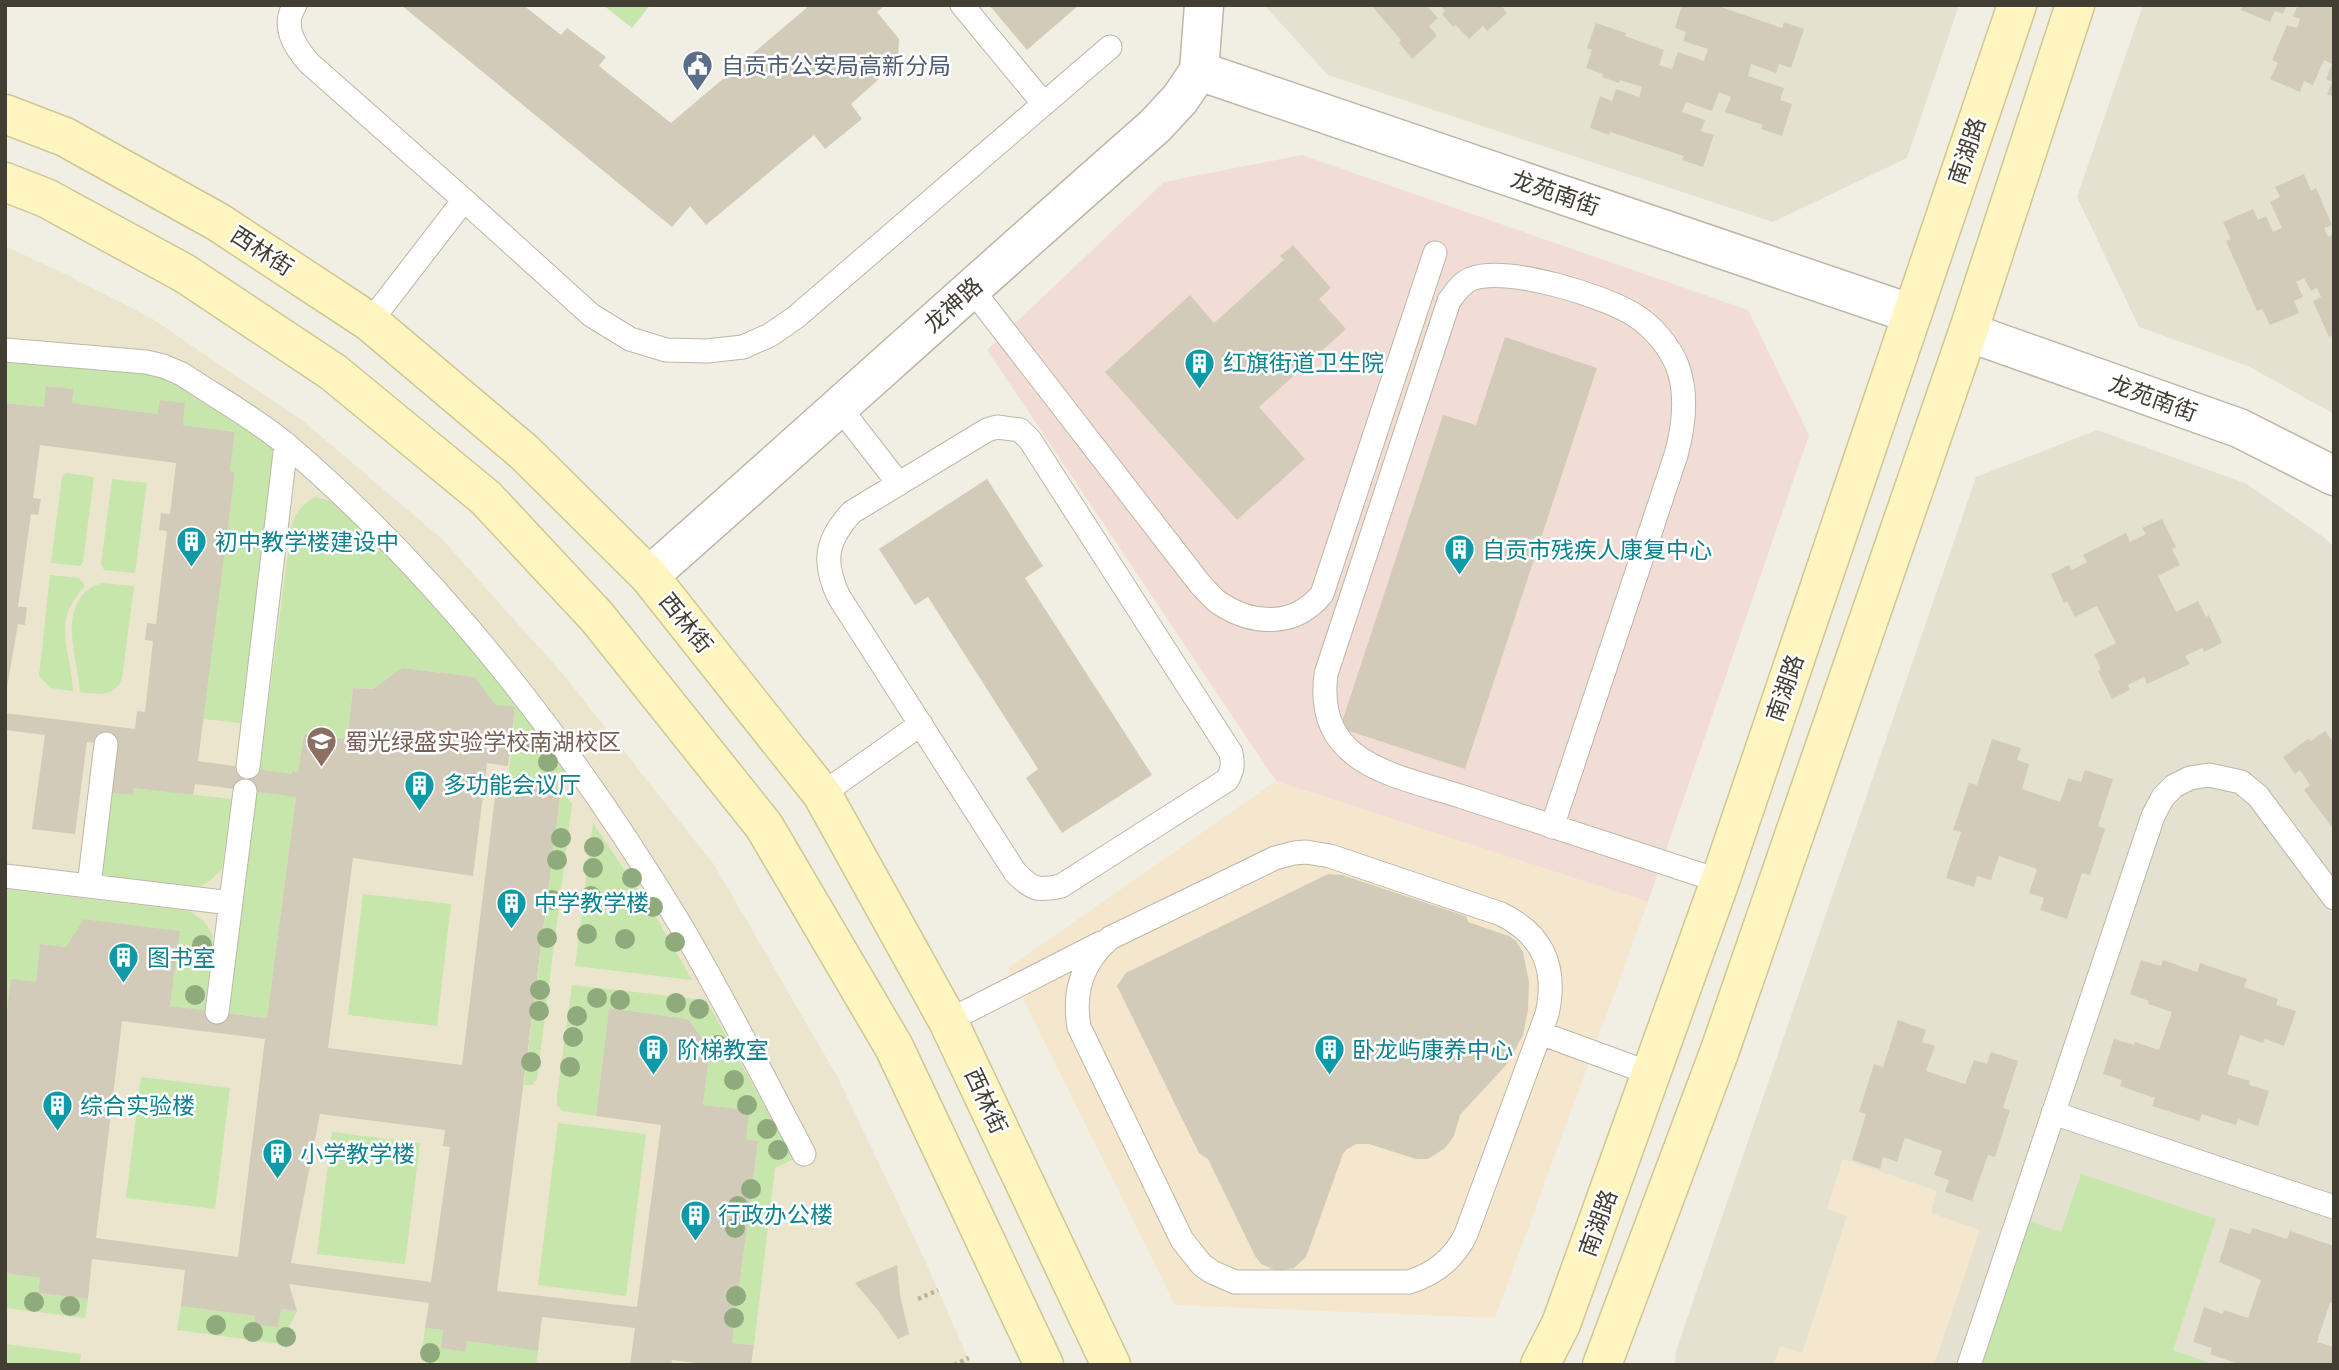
<svg xmlns="http://www.w3.org/2000/svg" width="2339" height="1370" font-family="Helvetica,'Noto Sans SC',sans-serif">
	<style>
		.residential { fill: #e5e1d1 }
		.commercial { fill: #f4e7ce }
		.education { fill: #ebe5cd }
		.medical { fill: #f2ddd6 }
		.green { fill: #c6e6ac }
		.building { fill: #d3cbb9; fill-rule: evenodd }
		.lines { fill: none; stroke-linecap: round; stroke-linejoin: round }
		.service-casing { stroke: #bcb7a6; stroke-width: 25 }
		.minor-casing { stroke: #bcb7a6; stroke-width: 41 }
		.secondary-casing { stroke: #d1c693; stroke-width: 41 }
		.path { stroke: #beb498; stroke-width: 4.5; stroke-dasharray: 3.5 3.5; stroke-linecap: butt }
		.service { stroke: #fff; stroke-width: 23 }
		.minor { stroke: #fff; stroke-width: 38 }
		.secondary { stroke: #fef5c1; stroke-width: 38 }
		.tree { fill: #8faa7c }
		.labels { text-anchor: middle; stroke-width: 5; stroke-linejoin: round; paint-order: stroke }
		.service-label { font-size: 23px; fill: #4e5e75; stroke: #fff; text-anchor: start }
		.street-label { font-size: 23px; fill: #433e34; stroke: #fff }
		.culture-label { font-size: 23px; fill: #0d838f; stroke: #fff; text-anchor: start }
		.education-label { font-size: 23px; fill: #785e54; stroke: #fff; text-anchor: start }
	</style>
	<rect width="100%" height="100%" fill="#f1eee3"/>
	<!-- residential -->
	<path class="residential" d="M 1264,5 L 1959,5 L 1907,158 L 1773,222 L 1328,75 Z
		M 2143,5 L 2334,5 L 2334,414 L 2248,366 L 2139,327 L 2077,197 Z
		M 2097,430 L 2245,483 L 2325,538 L 2334,547 L 2334,1365 L 1675,1365 L 1676,1351 L 1976,477 Z"/>
	<!-- commercial -->
	<path class="commercial" d="M 1276,781 L 1648,902 L 1495,1318 L 1175,1305 L 1008,968 Z
		M 1843,1159 L 1937,1191 L 1931,1213 L 1980,1230 L 1934,1365 L 1774,1365 L 1780,1346 L 1802,1353 L 1847,1216 L 1827,1209 Z"/>
	<!-- education -->
	<path class="education" d="M 5,246 L 67,275 L 151,318 L 304,422 L 442,539 L 562,673 L 715,866 L 838,1078 L 922,1254 L 971,1365 L 5,1365 Z"/>
	<!-- medical -->
	<path class="medical" d="M 1302,155 L 1748,310 L 1809,435 L 1648,902 L 1276,781 L 987,350 L 1164,182 Z"/>
	<!-- green -->
	<path class="green" d="M 603,5 L 650,5 L 632,28 Z
		M 5,362 L 168,374 L 269,441 L 274,451 L 275,462 L 240,723 L 203,719 L 235,472 L 230,471 L 235,432 L 183,425 L 185,403 L 158,414 L 72,403 L 73,389 L 47,386 L 44,407 L 5,403 Z
		M 66,473 L 94,477 L 83,562 L 80,566 L 51,563 L 62,477 Z
		M 112,479 L 147,483 L 135,573 L 104,570 L 101,564 Z
		M 315,497 L 331,501 L 393,560 L 451,623 L 565,759 L 561,790 L 572,804 L 537,1079 L 532,1085 L 524,1085 L 561,790 L 508,783 L 515,708 L 496,705 L 475,677 L 402,668 L 373,689 L 353,688 L 346,745 L 346,739 L 304,734 L 298,772 L 292,772 L 289,796 L 296,797 L 267,1018 L 228,1013 L 291,529 C 295,512 301,506 315,497 Z
		M 50,575 L 79,578 L 85,586 C 50,623 71,648 73,691 L 51,688 L 39,676 Z
		M 102,583 L 134,586 L 122,679 C 114,698 96,694 80,692 C 78,660 57,609 92,587 C 95,585 99,585 102,583 Z
		M 134,788 L 232,799 L 222,869 L 211,880 L 201,886 L 186,888 L 100,878 L 111,793 L 133,795 Z
		M 593,823 L 656,917 L 692,980 L 575,966 Z
		M 5,889 L 189,911 L 204,921 L 213,935 L 205,1011 L 170,1006 L 179,931 L 85,919 L 66,947 L 40,944 L 36,982 L 5,1029 Z
		M 363,894 L 451,904 L 437,1026 L 348,1015 Z
		M 572,985 L 706,1000 L 794,1159 L 775,1168 L 754,1345 L 732,1343 L 758,1141 L 746,1139 L 750,1110 L 703,1105 L 710,1049 L 688,1019 L 609,1008 L 596,1116 L 562,1111 L 557,1105 L 557,1096 Z
		M 141,1077 L 230,1088 L 215,1209 L 126,1198 Z
		M 558,1123 L 646,1134 L 626,1296 L 538,1285 Z
		M 332,1132 L 420,1143 L 405,1264 L 317,1254 Z
		M 2081,1174 L 2216,1219 L 2173,1350 L 2215,1365 L 1980,1365 L 2028,1221 L 2061,1232 Z
		M 5,1273 L 40,1278 L 38,1293 L 88,1299 L 85,1318 L 5,1308 Z
		M 181,1306 L 255,1316 L 254,1324 L 281,1309 L 297,1311 L 281,1344 L 177,1330 Z
		M 425,1328 L 443,1330 L 441,1348 L 465,1352 L 467,1341 L 538,1351 L 536,1365 L 458,1365 L 421,1360 Z
		M 5,1344 L 81,1354 L 80,1365 L 5,1365 Z"/>
	<!-- building -->
	<path class="building" d="M 401,5 L 523,5 L 561,35 L 567,28 L 606,57 L 599,66 L 671,123 L 810,5 L 885,5 L 877,12 L 899,39 L 898,62 L 851,104 L 862,119 L 825,149 L 814,135 L 706,225 L 690,206 L 672,227 Z
		M 989,5 L 1079,5 L 1027,50 Z
		M 1371,5 L 1426,5 L 1438,18 L 1429,26 L 1437,36 L 1412,59 L 1399,43 L 1401,40 Z
		M 1440,5 L 1501,5 L 1507,13 L 1487,31 L 1483,26 L 1469,39 L 1456,25 L 1453,27 L 1442,14 L 1445,11 Z
		M 1682,5 L 1715,5 L 1782,28 L 1784,22 L 1804,29 L 1791,68 L 1779,64 L 1776,73 L 1751,64 L 1748,76 L 1784,88 L 1780,100 L 1792,104 L 1782,136 L 1761,129 L 1763,125 L 1725,112 L 1731,97 L 1719,92 L 1712,111 L 1686,102 L 1682,112 L 1705,120 L 1701,131 L 1714,135 L 1703,167 L 1682,160 L 1684,156 L 1610,132 L 1609,135 L 1590,128 L 1600,96 L 1612,101 L 1616,89 L 1639,97 L 1642,87 L 1620,80 L 1619,83 L 1602,77 L 1603,74 L 1586,68 L 1592,50 L 1587,48 L 1596,23 L 1626,33 L 1625,36 L 1664,50 L 1659,65 L 1672,69 L 1678,52 L 1704,61 L 1708,49 L 1683,41 L 1686,32 L 1675,28 Z
		M 2243,5 L 2287,5 L 2283,14 L 2275,11 L 2270,22 L 2241,10 Z
		M 2298,5 L 2334,5 L 2334,97 L 2327,94 L 2332,82 L 2326,79 L 2332,64 L 2324,60 L 2313,85 L 2304,81 L 2300,92 L 2270,79 L 2278,63 L 2272,60 L 2287,25 L 2297,28 L 2300,19 L 2293,16 Z
		M 2304,174 L 2311,191 L 2316,188 L 2332,225 L 2324,228 L 2328,237 L 2334,234 L 2334,334 L 2329,337 L 2313,301 L 2321,297 L 2317,288 L 2311,291 L 2304,278 L 2296,282 L 2303,297 L 2294,301 L 2299,313 L 2270,325 L 2262,309 L 2257,311 L 2226,241 L 2231,239 L 2223,222 L 2253,209 L 2258,220 L 2266,216 L 2273,232 L 2282,228 L 2270,202 L 2280,197 L 2275,187 Z
		M 1293,245 L 1331,288 L 1319,299 L 1346,329 L 1259,407 L 1305,459 L 1237,520 L 1105,372 L 1190,295 L 1214,323 L 1284,260 L 1280,256 Z
		M 1505,337 L 1597,368 L 1465,769 L 1340,728 L 1443,415 L 1476,425 Z
		M 46,386 L 74,389 L 72,403 L 158,414 L 160,400 L 185,403 L 183,425 L 235,432 L 230,471 L 235,472 L 198,761 L 292,774 L 292,771 L 298,772 L 304,734 L 347,739 L 353,688 L 373,689 L 402,668 L 475,677 L 496,705 L 515,707 L 508,766 L 487,763 L 473,876 L 353,858 L 328,1048 L 462,1065 L 497,781 L 561,790 L 497,1291 L 637,1307 L 661,1125 L 596,1116 L 609,1008 L 688,1019 L 710,1049 L 703,1105 L 750,1110 L 746,1139 L 758,1141 L 732,1343 L 754,1345 L 751,1365 L 713,1365 L 672,1360 L 671,1365 L 630,1365 L 635,1328 L 542,1317 L 538,1351 L 467,1341 L 465,1352 L 441,1348 L 443,1330 L 425,1328 L 429,1303 L 289,1284 L 297,1311 L 281,1309 L 278,1327 L 254,1324 L 255,1316 L 181,1306 L 185,1270 L 92,1259 L 88,1299 L 38,1293 L 40,1278 L 5,1273 L 5,1029 L 11,979 L 36,982 L 40,944 L 66,947 L 84,919 L 180,931 L 170,1006 L 267,1018 L 296,797 L 195,784 L 193,795 L 134,788 L 133,795 L 111,793 L 117,745 L 87,742 L 75,834 L 32,829 L 45,735 L 5,730 L 5,713 L 135,729 L 137,711 L 145,712 L 153,641 L 145,640 L 147,623 L 156,624 L 167,531 L 159,530 L 161,513 L 170,514 L 176,463 L 40,445 L 33,498 L 41,499 L 38,515 L 31,514 L 18,607 L 27,607 L 25,625 L 18,624 L 5,699 L 5,403 L 44,407 ZM 122,1021 L 265,1039 L 238,1257 L 96,1238 ZM 320,1114 L 445,1130 L 443,1146 L 450,1147 L 431,1282 L 291,1263 Z
		M 987,479 L 1043,566 L 1025,578 L 1152,775 L 1062,833 L 1026,778 L 1038,769 L 928,597 L 915,605 L 879,549 Z
		M 2162,519 L 2176,547 L 2172,549 L 2180,565 L 2158,576 L 2176,612 L 2198,601 L 2206,617 L 2209,615 L 2222,643 L 2204,652 L 2202,648 L 2185,656 L 2190,664 L 2147,684 L 2144,677 L 2128,685 L 2130,690 L 2112,699 L 2098,671 L 2101,669 L 2094,654 L 2116,643 L 2097,606 L 2075,617 L 2067,601 L 2064,603 L 2051,574 L 2069,565 L 2072,570 L 2087,562 L 2083,555 L 2126,533 L 2130,542 L 2146,534 L 2142,528 Z
		M 2325,731 L 2334,743 L 2334,830 L 2304,790 L 2310,785 L 2300,770 L 2295,774 L 2283,757 L 2308,739 L 2311,741 Z
		M 1992,739 L 2021,748 L 2017,760 L 2029,764 L 2022,789 L 2060,802 L 2068,778 L 2081,782 L 2085,770 L 2113,779 L 2098,826 L 2105,829 L 2090,875 L 2082,873 L 2067,919 L 2040,910 L 2044,898 L 2029,893 L 2037,869 L 1999,856 L 1991,880 L 1977,876 L 1974,887 L 1946,878 L 1961,832 L 1953,830 L 1969,783 L 1977,785 Z
		M 1328,874 L 1342,875 L 1466,916 L 1468,922 L 1509,936 L 1516,941 L 1523,952 L 1529,982 L 1528,1010 L 1523,1035 L 1508,1063 L 1460,1115 L 1454,1136 L 1445,1148 L 1428,1159 L 1416,1159 L 1369,1144 L 1356,1144 L 1346,1150 L 1343,1154 L 1306,1257 L 1294,1268 L 1277,1271 L 1261,1264 L 1255,1256 L 1208,1159 L 1199,1153 L 1117,986 L 1126,973 Z
		M 2141,960 L 2161,966 L 2163,960 L 2197,972 L 2200,963 L 2247,979 L 2244,987 L 2278,999 L 2276,1005 L 2296,1011 L 2284,1046 L 2265,1039 L 2263,1043 L 2240,1035 L 2227,1074 L 2250,1081 L 2249,1085 L 2269,1091 L 2258,1126 L 2238,1119 L 2236,1125 L 2202,1114 L 2199,1121 L 2152,1106 L 2155,1098 L 2120,1086 L 2122,1080 L 2103,1074 L 2114,1039 L 2134,1045 L 2135,1042 L 2159,1050 L 2172,1012 L 2148,1004 L 2149,1001 L 2130,994 Z
		M 1898,1020 L 1926,1030 L 1922,1042 L 1935,1046 L 1926,1071 L 1965,1084 L 1974,1060 L 1987,1064 L 1991,1052 L 2018,1061 L 2003,1108 L 2010,1110 L 1995,1157 L 1988,1155 L 1972,1201 L 1945,1192 L 1949,1180 L 1934,1175 L 1942,1151 L 1905,1138 L 1897,1162 L 1883,1157 L 1880,1169 L 1852,1160 L 1866,1114 L 1859,1112 L 1874,1064 L 1883,1067 Z
		M 2230,1228 L 2250,1234 L 2253,1228 L 2287,1239 L 2290,1231 L 2334,1246 L 2334,1304 L 2330,1303 L 2317,1342 L 2334,1347 L 2334,1365 L 2241,1365 L 2210,1354 L 2212,1348 L 2193,1342 L 2204,1307 L 2223,1314 L 2224,1310 L 2248,1318 L 2261,1280 L 2219,1262 Z
		M 897,1265 L 900,1295 L 909,1334 L 898,1339 L 877,1309 L 855,1283 Z"/>
	<g class="lines">
		<defs>
			<path id="service" d="M 295,5 C 281,26 295,47 309,63 L 464,200
				M 962,5 L 1044,104
				M 971,288 L 1200,584 C 1206,590 1212,598 1219,603 C 1254,626 1295,627 1322,594 L 1435,253
				M 370,322 L 464,200 L 591,315 L 630,339 L 666,350 L 707,351 L 743,347 L 770,335 L 796,317 L 1110,47
				M 5,350 L 146,362 L 163,366 L 182,374 C 216,397 255,418 287,445 C 444,579 571,745 678,921 C 723,997 763,1076 804,1154
				M 840,408 L 899,484
				M 997,427 L 1020,430 L 1030,440 L 1231,753 C 1233,764 1233,770 1227,780 L 1061,886 C 1038,891 1032,890 1015,872 L 839,597 C 822,562 826,540 852,512 L 987,430 Z
				M 248,767 L 286,444
				M 822,794 L 921,724
				M 1552,827 L 1676,455 C 1684,426 1688,394 1677,365 C 1669,346 1653,327 1636,316 C 1606,296 1506,265 1471,279 C 1461,283 1455,293 1449,301 L 1326,674 C 1322,705 1328,734 1354,754 C 1381,776 1430,786 1463,797 C 1548,825 1634,853 1720,881
				M 1306,852 L 1330,856 L 1501,914 C 1544,935 1557,969 1547,1014 L 1466,1234 C 1454,1259 1435,1274 1409,1282 L 1235,1282 L 1212,1272 L 1202,1265 L 1182,1240 L 1079,1027 C 1073,991 1082,962 1110,938 L 1275,858 L 1294,853 Z
				M 5,876 L 231,903
				M 89,886 L 106,744
				M 217,1012 L 245,791
				M 948,1021 L 1101,943
				M 1540,1033 L 1652,1074
				M 2053,1113 L 2334,1207
				M 1969,1365 L 2153,816 L 2163,797 L 2174,786 L 2190,778 L 2209,775 L 2241,782 L 2258,796 L 2334,898"/>
			<path id="minor" d="M 1199,71 L 1912,314
				M 1968,332 L 2239,428 L 2334,476
				M 649,576 C 818,427 985,275 1155,126 L 1180,99 L 1199,71 L 1204,5"/>
			<path id="secondary" d="M 5,114 L 65,137 L 218,222 L 370,322 L 524,452 L 649,576 L 822,794 L 948,1021 L 1111,1365
				M 5,182 L 46,198 L 184,273 L 333,372 L 486,498 L 597,617 L 764,826 L 894,1047 L 1044,1365
				M 1540,1365 L 1561,1324 L 1720,881 L 2017,5
				M 1602,1365 L 1720,1050 L 1968,332 L 2075,5"/>
		</defs>
		<!-- service casing -->
		<use href="#service" class="service-casing"/>
		<!-- minor casing -->
		<use href="#minor" class="minor-casing"/>
		<!-- secondary casing -->
		<use href="#secondary" class="secondary-casing"/>
		<!-- path -->
		<path class="path" d="M 918,1299 L 938,1290
			M 954,1365 L 969,1358"/>
		<!-- service -->
		<use href="#service" class="service"/>
		<!-- minor -->
		<use href="#minor" class="minor"/>
		<!-- secondary -->
		<use href="#secondary" class="secondary"/>
	</g>
	<!-- trees -->
	<g class="tree">
		<circle cx="536" cy="743" r="10"/>
		<circle cx="548" cy="762" r="10"/>
		<circle cx="561" cy="838" r="10"/>
		<circle cx="594" cy="847" r="10"/>
		<circle cx="557" cy="860" r="10"/>
		<circle cx="593" cy="868" r="10"/>
		<circle cx="632" cy="878" r="10"/>
		<circle cx="591" cy="896" r="10"/>
		<circle cx="552" cy="900" r="10"/>
		<circle cx="653" cy="907" r="10"/>
		<circle cx="587" cy="934" r="10"/>
		<circle cx="547" cy="938" r="10"/>
		<circle cx="625" cy="939" r="10"/>
		<circle cx="675" cy="942" r="10"/>
		<circle cx="202" cy="945" r="10"/>
		<circle cx="540" cy="990" r="10"/>
		<circle cx="195" cy="995" r="10"/>
		<circle cx="597" cy="998" r="10"/>
		<circle cx="620" cy="1000" r="10"/>
		<circle cx="676" cy="1003" r="10"/>
		<circle cx="699" cy="1009" r="10"/>
		<circle cx="539" cy="1011" r="10"/>
		<circle cx="577" cy="1016" r="10"/>
		<circle cx="573" cy="1037" r="10"/>
		<circle cx="718" cy="1045" r="10"/>
		<circle cx="531" cy="1062" r="10"/>
		<circle cx="570" cy="1067" r="10"/>
		<circle cx="734" cy="1080" r="10"/>
		<circle cx="747" cy="1105" r="10"/>
		<circle cx="767" cy="1129" r="10"/>
		<circle cx="778" cy="1150" r="10"/>
		<circle cx="751" cy="1189" r="10"/>
		<circle cx="738" cy="1206" r="10"/>
		<circle cx="735" cy="1228" r="10"/>
		<circle cx="736" cy="1296" r="10"/>
		<circle cx="34" cy="1302" r="10"/>
		<circle cx="70" cy="1306" r="10"/>
		<circle cx="734" cy="1318" r="10"/>
		<circle cx="216" cy="1325" r="10"/>
		<circle cx="253" cy="1332" r="10"/>
		<circle cx="286" cy="1337" r="10"/>
		<circle cx="430" cy="1353" r="10"/>
	</g>
	<!-- icons -->
	<defs>
		<symbol id="civic-pin" viewBox="-11 -11 22 30"><path d="M0 17L-7.5 6A9.5 9.5 0 1 1 7.5 6Z" fill="#5c6f8a" stroke="#fff"/><path d="M-.6-6.5H3V-4.5H.6V-3L4-1V1h2V6H-6V1h2V-1L-.6-3ZM-1.2 2.5V6h2.4V2.5Z" fill="#fff"/></symbol>
		<symbol id="building-pin" viewBox="-11 -11 22 30"><path d="M0 17L-7.5 6A9.5 9.5 0 1 1 7.5 6Z" fill="#0f9aa8" stroke="#fff"/><path d="M-4-6H4V6H1V3H-1V6H-4ZM-2.5-4.3h1.7v1.8h-1.7ZM.8-4.3h1.7v1.8H.8ZM-2.5-1h1.7V.8h-1.7ZM.8-1h1.7V.8H.8Z" fill="#fff"/></symbol>
		<symbol id="school-pin" viewBox="-11 -11 22 30"><path d="M0 17L-7.5 6A9.5 9.5 0 1 1 7.5 6Z" fill="#8d6e63" stroke="#fff"/><path d="M0-5L7-2L0 1L-7-2ZM-4 1L0 2.5L4 1V4Q0 6-4 4Z" fill="#fff"/></symbol>
	</defs>
	<g fill-rule="evenodd">
		<use href="#civic-pin" x="680" y="48" width="35" height="47"/>
		<use href="#building-pin" x="1182" y="346" width="35" height="47"/>
		<use href="#building-pin" x="174" y="524" width="35" height="47"/>
		<use href="#building-pin" x="1442" y="532" width="35" height="47"/>
		<use href="#school-pin" x="304" y="724" width="35" height="47"/>
		<use href="#building-pin" x="402" y="768" width="35" height="47"/>
		<use href="#building-pin" x="494" y="886" width="35" height="47"/>
		<use href="#building-pin" x="106" y="940" width="35" height="47"/>
		<use href="#building-pin" x="636" y="1032" width="35" height="47"/>
		<use href="#building-pin" x="1312" y="1032" width="35" height="47"/>
		<use href="#building-pin" x="40" y="1088" width="35" height="47"/>
		<use href="#building-pin" x="260" y="1136" width="35" height="47"/>
		<use href="#building-pin" x="678" y="1198" width="35" height="47"/>
	</g>
	<g class="labels">
		<!-- service labels -->
		<g class="service-label">
			<text x="721" y="74">自贡市公安局高新分局</text>
		</g>
		<!-- street labels -->
		<g class="street-label">
			<text transform="translate(1967 151) rotate(-71)" y="8">南湖路</text>
			<text transform="translate(1555 193) rotate(19)" y="8">龙苑南街</text>
			<text transform="translate(262 251) rotate(33)" y="8">西林街</text>
			<text transform="translate(953 305) rotate(-42)" y="8">龙神路</text>
			<text transform="translate(2153 398) rotate(20)" y="8">龙苑南街</text>
			<text transform="translate(686 623) rotate(51)" y="8">西林街</text>
			<text transform="translate(1785 688) rotate(-71)" y="8">南湖路</text>
			<text transform="translate(986 1101) rotate(65)" y="8">西林街</text>
			<text transform="translate(1598 1223) rotate(-70)" y="8">南湖路</text>
		</g>
		<!-- culture labels -->
		<g class="culture-label">
			<text x="1223" y="371">红旗街道卫生院</text>
			<text x="215" y="550">初中教学楼建设中</text>
			<text x="1482" y="558">自贡市残疾人康复中心</text>
			<text x="443" y="793">多功能会议厅</text>
			<text x="534" y="911">中学教学楼</text>
			<text x="147" y="966">图书室</text>
			<text x="677" y="1058">阶梯教室</text>
			<text x="1352" y="1058">卧龙屿康养中心</text>
			<text x="80" y="1114">综合实验楼</text>
			<text x="300" y="1162">小学教学楼</text>
			<text x="718" y="1223">行政办公楼</text>
		</g>
		<!-- education labels -->
		<g class="education-label">
			<text x="345" y="750">蜀光绿盛实验学校南湖校区</text>
		</g>
	</g>
	<!-- border -->
	<rect width="2339" height="1370" fill="none" stroke="#433e34" stroke-width="14"/>
</svg>
